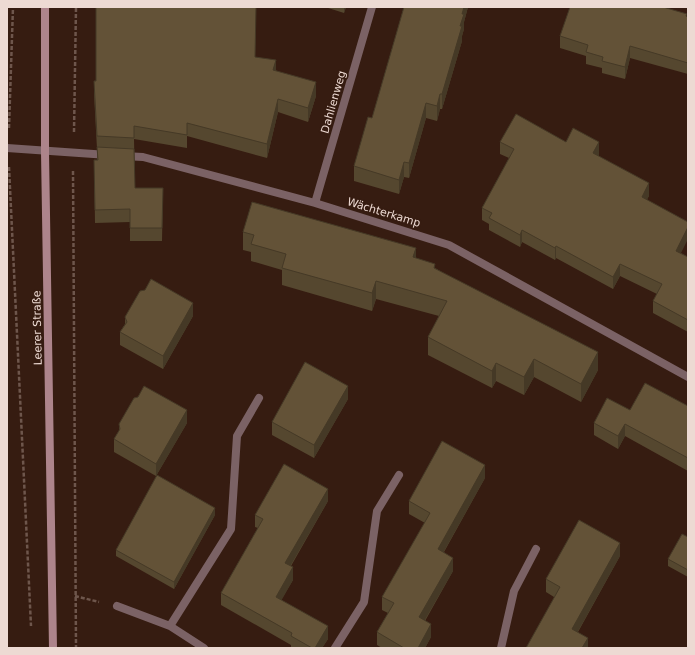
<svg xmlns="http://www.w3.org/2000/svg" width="695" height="655" font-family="'DejaVu Sans',sans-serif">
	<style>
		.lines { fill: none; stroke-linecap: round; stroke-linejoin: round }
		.path { stroke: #6e564c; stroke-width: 2.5; stroke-dasharray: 4 2; stroke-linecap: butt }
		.street { stroke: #7b6265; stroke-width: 8 }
		.secondary { stroke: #ad848b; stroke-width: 8 }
		.wall { fill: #55472f }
		.shaded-wall { fill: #453926 }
		.building { fill: #635237; stroke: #453926 }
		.labels { text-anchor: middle; stroke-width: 3.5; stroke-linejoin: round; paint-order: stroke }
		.street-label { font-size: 11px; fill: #eddad3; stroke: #361c11 }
	</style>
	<rect width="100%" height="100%" fill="#361c11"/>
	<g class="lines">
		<!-- path -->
		<path class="path" d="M 9,128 L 13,7
			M 74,132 L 76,7
			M 9,167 L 31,626
			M 73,171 L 76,648
			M 75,596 L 99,602"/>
		<!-- street -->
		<path class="street" d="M 7,148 L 108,155
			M 123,156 L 143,157 L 315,203 L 449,245 L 688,377
			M 315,203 L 372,7
			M 117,606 L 170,626 L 204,648
			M 170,626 L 231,529 L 237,436 L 259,398
			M 335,648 L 364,602 L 377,511 L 399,475
			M 501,648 L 514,591 L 536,549"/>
		<!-- secondary -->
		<path class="secondary" d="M 45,7 L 45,152 L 53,648"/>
	</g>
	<!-- wall -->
	<path class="wall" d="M 325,7 L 346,7 L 344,13 Z
		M 404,7 L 468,7 L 464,22 L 464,29 L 462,36 L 462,41 L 442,109 L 440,109 L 437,121 L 426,118 L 409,178 L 404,177 L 399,194 L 354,181 L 354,166 L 372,118 Z
		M 687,17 L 688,17 L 688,74 L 630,58 L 625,79 L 602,73 L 602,68 L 586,64 L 586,56 L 560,48 L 560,36 Z
		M 255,57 L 316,96 L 308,122 L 278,112 L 267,158 L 187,136 L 187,148 L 134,139 L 135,188 L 163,188 L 162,241 L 130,241 L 130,222 L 95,223 L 94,160 L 97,160 L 97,149 L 94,94 L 94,81 Z
		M 500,142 L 566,142 L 599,154 L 598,155 L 649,196 L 647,199 L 681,253 L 688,257 L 688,332 L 653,313 L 653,301 L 657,294 L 620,276 L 613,289 L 556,258 L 555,260 L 522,242 L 520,247 L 489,230 L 489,224 L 482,220 L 482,208 L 509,158 L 500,154 Z
		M 243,232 L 416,258 L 435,268 L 598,370 L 581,402 L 534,377 L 524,395 L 496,381 L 492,388 L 428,355 L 428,337 L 439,316 L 376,299 L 372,311 L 282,285 L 282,270 L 251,261 L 251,252 L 243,250 Z
		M 193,316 L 163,369 L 120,345 L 120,332 L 125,324 L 125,317 Z
		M 348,399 L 314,458 L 272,435 L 272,422 Z
		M 688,406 L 688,471 L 625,436 L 618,449 L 594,435 L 594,423 L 630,410 Z
		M 187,423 L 156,476 L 114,452 L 114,439 L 119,431 L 119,424 Z
		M 485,478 L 444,552 L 453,571 L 425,621 L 431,637 L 425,648 L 382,648 L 377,645 L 377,632 L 388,613 L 382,610 L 382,597 L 425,523 L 409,514 L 409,501 Z
		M 328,501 L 291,566 L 293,580 L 281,600 L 328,639 L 322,648 L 291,648 L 291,645 L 221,605 L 221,593 L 258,528 L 255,527 L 255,515 Z
		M 215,515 L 174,589 L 116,556 L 116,550 Z
		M 688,537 L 688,577 L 668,566 L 668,559 Z
		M 620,556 L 578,632 L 588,648 L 554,597 L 546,592 L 546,579 Z"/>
	<!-- shaded-wall -->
	<path class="shaded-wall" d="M 344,7 L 346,7 L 344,13 Z
		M 464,7 L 468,7 L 464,22 L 464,29 L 462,36 L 462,41 L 442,109 L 442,94 L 460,26 L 462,14 Z
		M 630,46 L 630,58 L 625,79 L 625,67 Z
		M 276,60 L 276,73 L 273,70 Z
		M 316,82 L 316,96 L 308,122 L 308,108 Z
		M 440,94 L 440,109 L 437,121 L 437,106 Z
		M 278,99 L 278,112 L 267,158 L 267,144 Z
		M 426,103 L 426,118 L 409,178 L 409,163 Z
		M 599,142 L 599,154 L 593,165 L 593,153 Z
		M 404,162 L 404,177 L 399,194 L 399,180 Z
		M 649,183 L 649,196 L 642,209 L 642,197 Z
		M 688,227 L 688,239 L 676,263 L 676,251 Z
		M 522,230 L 522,242 L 520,247 L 520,235 Z
		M 556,246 L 556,258 L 555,260 L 555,248 Z
		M 416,248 L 416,265 L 413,257 Z
		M 620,264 L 620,276 L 613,289 L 613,277 Z
		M 376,281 L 376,299 L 372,311 L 372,293 Z
		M 193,303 L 193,316 L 163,369 L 163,356 Z
		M 598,352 L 598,370 L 581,402 L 581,384 Z
		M 534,359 L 534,377 L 524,395 L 524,377 Z
		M 496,363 L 496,381 L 492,388 L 492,371 Z
		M 348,386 L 348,399 L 314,458 L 314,445 Z
		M 187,410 L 187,423 L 156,476 L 156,464 Z
		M 625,424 L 625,436 L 618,449 L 618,436 Z
		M 485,465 L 485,478 L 438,562 L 438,549 Z
		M 328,489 L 328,501 L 285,575 L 285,563 Z
		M 215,508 L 215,515 L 174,589 L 174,582 Z
		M 620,543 L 620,556 L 572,642 L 572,629 Z
		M 453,558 L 453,571 L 419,630 L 419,617 Z
		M 293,567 L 293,580 L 276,610 L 276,597 Z
		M 431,624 L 431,637 L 425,648 L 418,648 Z
		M 328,626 L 328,639 L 322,648 L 315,648 Z
		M 588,638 L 588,648 L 582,648 Z"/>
	<!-- building -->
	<path class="building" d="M 96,7 L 256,7 L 255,57 L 276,60 L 273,70 L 316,82 L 308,108 L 278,99 L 267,144 L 187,123 L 187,135 L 134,126 L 134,138 L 97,136 L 94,81 L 96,81 Z
		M 404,7 L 464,7 L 462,14 L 464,14 L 460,26 L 462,26 L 442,94 L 440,94 L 437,106 L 426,103 L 409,163 L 404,162 L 399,180 L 354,166 L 368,117 L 372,118 Z
		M 570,7 L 663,7 L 687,14 L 686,16 L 688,17 L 688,63 L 630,46 L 625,67 L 602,61 L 603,57 L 586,52 L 588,45 L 560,36 Z
		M 516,114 L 566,142 L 573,128 L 599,142 L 593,153 L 649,183 L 642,197 L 688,222 L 688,227 L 676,251 L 688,257 L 688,320 L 653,301 L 662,284 L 620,264 L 613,277 L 556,246 L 555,248 L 522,230 L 520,235 L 489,218 L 492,213 L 482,208 L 514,149 L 500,142 Z
		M 97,147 L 134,149 L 135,188 L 163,188 L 162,228 L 130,228 L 130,209 L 95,210 L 94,160 L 98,160 Z
		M 252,202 L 416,248 L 413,257 L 435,264 L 434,268 L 598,352 L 581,384 L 534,359 L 524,377 L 496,363 L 492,371 L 428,337 L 447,301 L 376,281 L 372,293 L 282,268 L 286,254 L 251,244 L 254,235 L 243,232 Z
		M 151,279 L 193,303 L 163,356 L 120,332 L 127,322 L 125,317 L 140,291 L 145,290 Z
		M 305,362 L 348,386 L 314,445 L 272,422 Z
		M 645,383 L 688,406 L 688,458 L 625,424 L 618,436 L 594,423 L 607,398 L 630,410 Z
		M 144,386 L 187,410 L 156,464 L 114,439 L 120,429 L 119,424 L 134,398 L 138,397 Z
		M 442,441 L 485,465 L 438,549 L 453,558 L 419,617 L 431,624 L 418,648 L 404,648 L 377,632 L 394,603 L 382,597 L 430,513 L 409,501 Z
		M 284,464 L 328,489 L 285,563 L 293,567 L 276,597 L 328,626 L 315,648 L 312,648 L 291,636 L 292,633 L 221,593 L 263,519 L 255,515 Z
		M 157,475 L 215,508 L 174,582 L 116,550 Z
		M 579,520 L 620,543 L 572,629 L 588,638 L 582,648 L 526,648 L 560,587 L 546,579 Z
		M 682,534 L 688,537 L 688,570 L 668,559 Z"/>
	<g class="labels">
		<!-- street labels -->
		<g class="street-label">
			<text transform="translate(333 102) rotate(-74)" y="4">Dahlienweg</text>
			<text transform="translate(384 212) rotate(17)" y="4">Wächterkamp</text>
			<text transform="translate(37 328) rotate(-91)" y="4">Leerer Straße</text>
		</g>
	</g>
	<!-- border -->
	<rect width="695" height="655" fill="none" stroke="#eddad3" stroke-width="16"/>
</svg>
